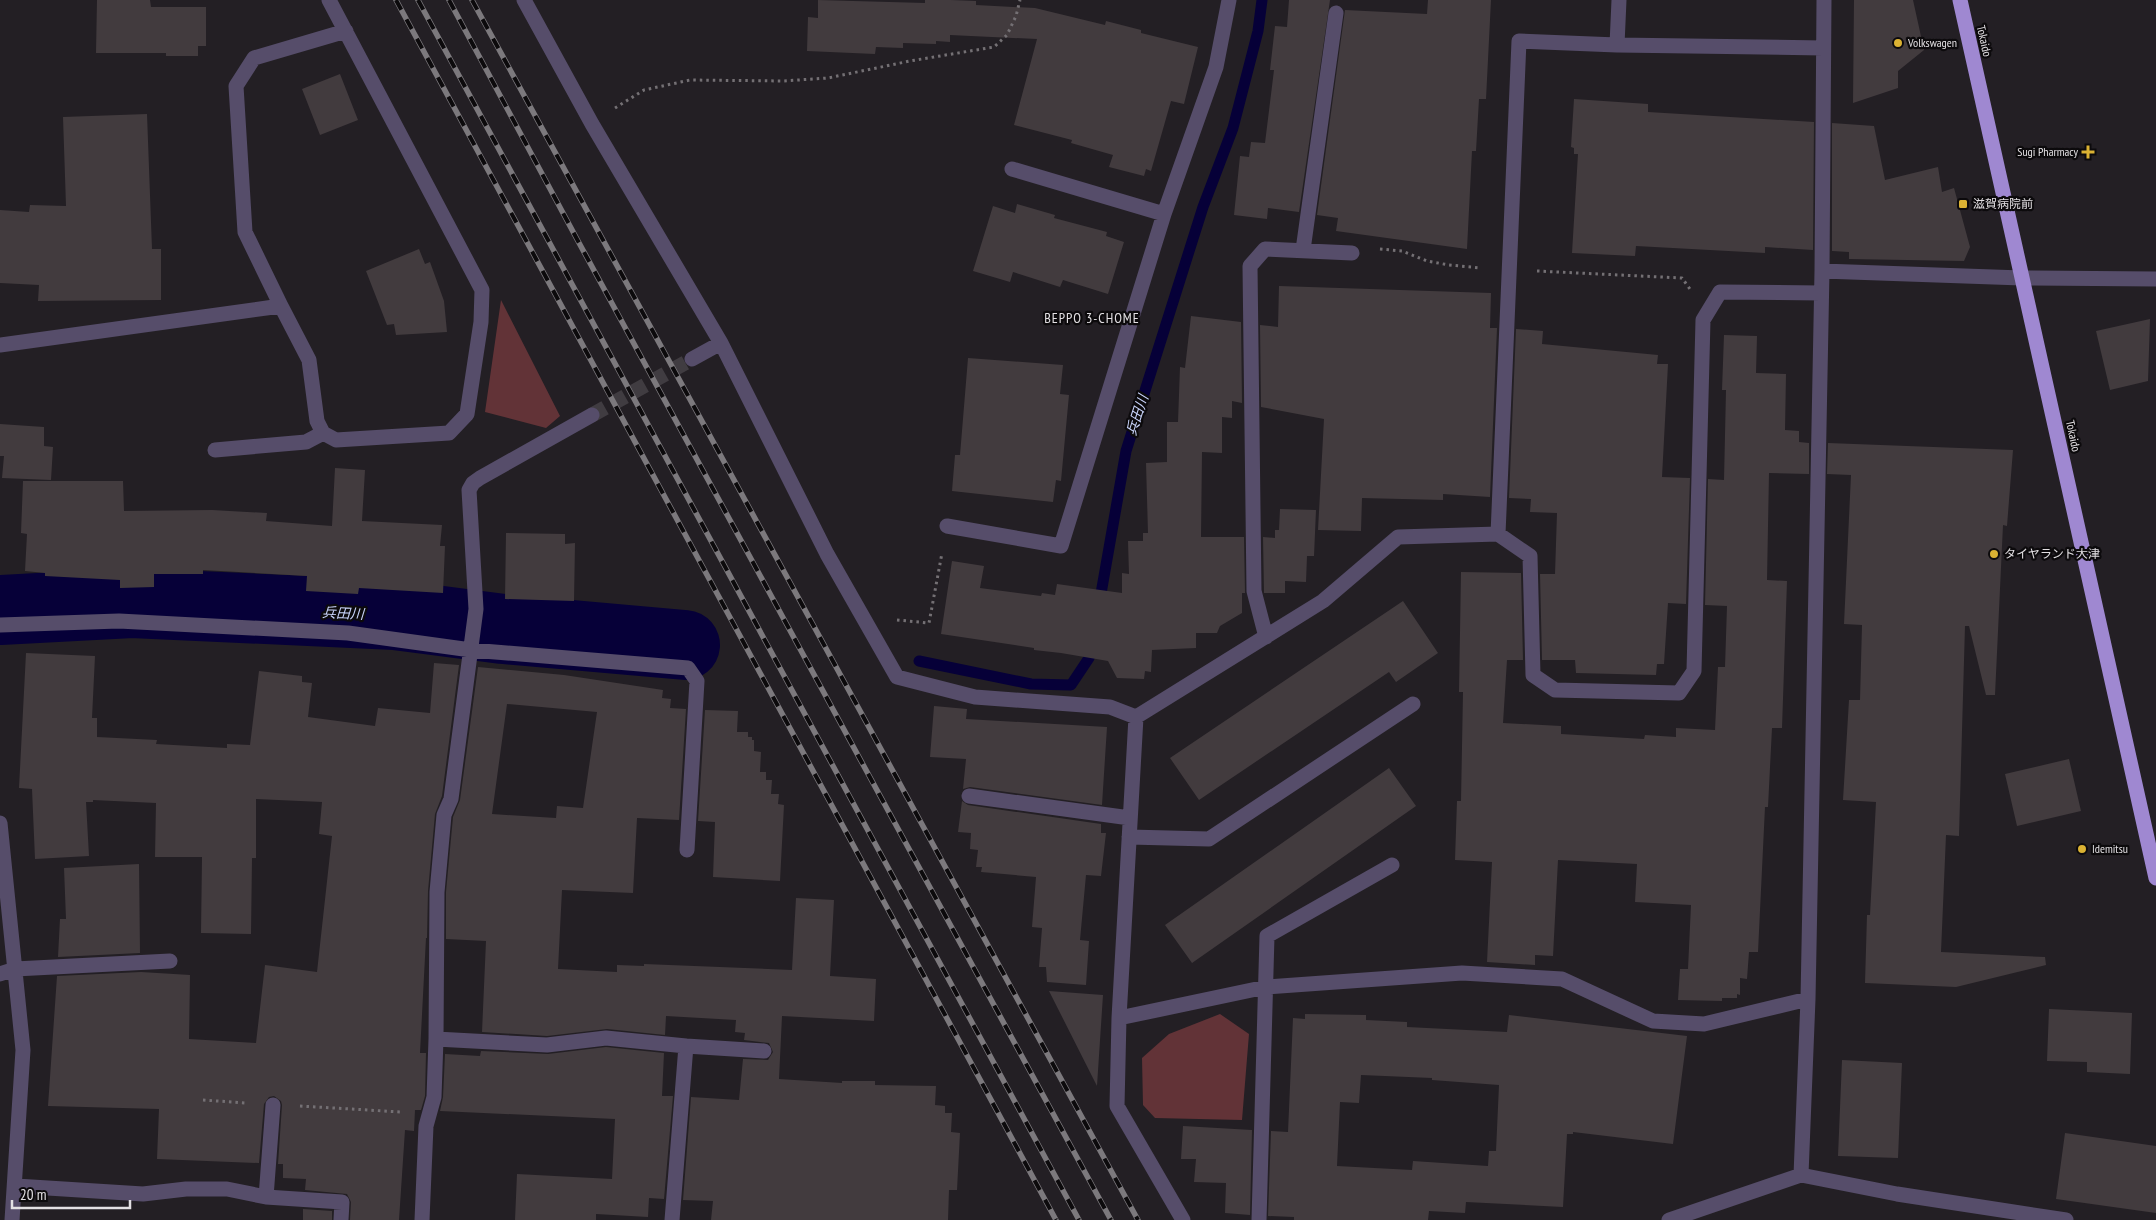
<svg xmlns="http://www.w3.org/2000/svg" width="2156" height="1220" font-family="'PT Sans Narrow','Noto Sans JP',sans-serif">
	<style>
		.green { fill: #623337 }
		.lines { fill: none; stroke-linecap: round; stroke-linejoin: round }
		.stream { stroke: #060038; stroke-width: 11 }
		.river { stroke: #060038; stroke-width: 70 }
		.building { fill: #423b3e; fill-rule: evenodd }
		.minor-tunnel { stroke: #403c41; stroke-width: 15; stroke-dasharray: 15 8; stroke-linecap: butt }
		.path { stroke: #747074; stroke-width: 3; stroke-dasharray: 2.5 4; stroke-linecap: butt }
		.minor { stroke: #564d6a; stroke-width: 15 }
		.highway { stroke: #9f88d1; stroke-width: 15 }
		.rail-casing { stroke: #7c797d; stroke-width: 5.5 }
		.rail { stroke: #0c0a0c; stroke-width: 4; stroke-dasharray: 11; stroke-linecap: butt }
		.poi-dot { fill: #dbb233; stroke: #0c0a0c; stroke-width: 2 }
		.labels { text-anchor: middle; stroke-width: 4.5; stroke-linejoin: round; paint-order: stroke }
		.street-label { font-size: 12px; fill: #e3e0e3; stroke: #0c0a0c }
		.poi-label { font-size: 12px; fill: #e3e0e3; stroke: #0c0a0c; text-anchor: start }
		.neighbourhood-label { font-size: 14px; letter-spacing: 1px; fill: #e3e0e3; stroke: #0c0a0c }
		.water-label { font-size: 14px; font-style: italic; fill: #cad5fc; stroke: #0c0a0c }
	</style>
	<rect width="100%" height="100%" fill="#231f24"/>
	<!-- green -->
	<path class="green" d="M 501,300 L 560,416 L 546,428 L 485,412 Z
		M 1220,1014 L 1249,1034 L 1242,1120 L 1155,1118 L 1143,1105 L 1142,1058 L 1169,1034 Z"/>
	<g class="lines">
		<!-- stream -->
		<path class="stream" d="M 1099,605 L 1126,451 L 1203,207 L 1233,128 L 1258,31 L 1262,0
			M 919,661 L 1031,684 L 1071,685 L 1089,658 L 1092,643"/>
		<!-- river -->
		<path class="river" d="M 0,610 L 132,603 L 395,615 L 503,629 L 685,645"/>
	</g>
	<!-- building -->
	<path class="building" d="M 97,0 L 150,0 L 151,7 L 206,7 L 206,46 L 198,46 L 198,56 L 166,56 L 166,53 L 96,53 Z
		M 818,0 L 925,3 L 925,0 L 951,0 L 976,1 L 976,5 L 1035,8 L 1105,25 L 1106,21 L 1141,30 L 1141,33 L 1198,47 L 1184,104 L 1171,101 L 1151,171 L 1146,169 L 1144,176 L 1109,167 L 1113,155 L 1071,143 L 1072,140 L 1014,125 L 1037,39 L 950,35 L 950,42 L 936,41 L 936,44 L 903,43 L 903,48 L 876,47 L 875,54 L 807,51 L 808,17 L 818,18 Z
		M 1289,0 L 1330,0 L 1299,212 L 1268,208 L 1267,219 L 1234,215 L 1240,156 L 1249,157 L 1251,142 L 1265,143 L 1274,70 L 1270,70 L 1275,26 L 1287,27 Z
		M 1428,0 L 1491,0 L 1486,99 L 1479,99 L 1476,151 L 1472,151 L 1467,249 L 1336,231 L 1338,218 L 1317,215 L 1345,10 L 1427,14 Z
		M 1854,0 L 1913,0 L 1924,50 L 1898,71 L 1898,88 L 1853,103 Z
		M 340,74 L 358,120 L 320,135 L 302,89 Z
		M 1574,99 L 1648,104 L 1648,112 L 1814,122 L 1813,250 L 1765,247 L 1765,253 L 1636,246 L 1635,256 L 1572,253 L 1578,154 L 1574,154 L 1574,148 L 1571,147 Z
		M 147,114 L 152,249 L 161,249 L 161,300 L 38,301 L 39,285 L 0,283 L 0,210 L 29,212 L 30,205 L 66,206 L 63,117 Z
		M 1832,123 L 1874,126 L 1885,180 L 1938,167 L 1942,192 L 1954,188 L 1970,247 L 1964,261 L 1849,259 L 1849,252 L 1832,251 Z
		M 1017,204 L 1055,215 L 1054,218 L 1107,232 L 1106,236 L 1124,242 L 1108,294 L 1063,280 L 1060,287 L 1013,272 L 1010,282 L 973,271 L 993,206 L 1015,213 Z
		M 419,249 L 425,264 L 430,262 L 444,301 L 447,332 L 396,335 L 394,324 L 387,325 L 366,271 Z
		M 1279,286 L 1491,293 L 1490,328 L 1497,328 L 1490,497 L 1443,494 L 1443,500 L 1362,498 L 1361,531 L 1318,530 L 1324,419 L 1261,407 L 1260,325 L 1278,327 Z
		M 1191,316 L 1241,322 L 1242,403 L 1232,401 L 1232,418 L 1222,417 L 1222,453 L 1202,452 L 1201,537 L 1244,537 L 1245,593 L 1242,593 L 1242,613 L 1220,626 L 1217,633 L 1196,633 L 1196,648 L 1152,650 L 1151,672 L 1145,671 L 1144,679 L 1117,678 L 1108,661 L 1061,653 L 1034,650 L 1034,648 L 941,634 L 952,561 L 984,566 L 980,588 L 1041,596 L 1042,593 L 1055,595 L 1057,584 L 1122,593 L 1122,573 L 1129,574 L 1128,541 L 1143,541 L 1143,533 L 1148,533 L 1146,463 L 1167,462 L 1167,422 L 1178,422 L 1180,367 L 1185,368 Z
		M 2150,319 L 2148,381 L 2110,390 L 2096,331 Z
		M 1516,329 L 1543,331 L 1542,344 L 1658,355 L 1657,364 L 1668,364 L 1662,477 L 1690,478 L 1686,604 L 1668,603 L 1664,664 L 1657,664 L 1656,675 L 1576,673 L 1575,660 L 1542,660 L 1540,574 L 1555,574 L 1557,513 L 1530,512 L 1531,499 L 1509,498 Z
		M 1724,335 L 1757,336 L 1756,373 L 1786,374 L 1785,430 L 1799,431 L 1799,442 L 1809,443 L 1809,474 L 1769,473 L 1767,580 L 1787,581 L 1782,728 L 1772,728 L 1768,807 L 1765,807 L 1758,952 L 1749,952 L 1747,979 L 1740,978 L 1740,995 L 1737,994 L 1737,998 L 1722,998 L 1722,1001 L 1678,1000 L 1680,969 L 1688,969 L 1691,905 L 1635,902 L 1637,864 L 1558,860 L 1553,956 L 1535,955 L 1535,965 L 1487,962 L 1492,862 L 1455,860 L 1457,801 L 1461,801 L 1463,692 L 1459,692 L 1461,572 L 1521,573 L 1523,660 L 1507,660 L 1503,723 L 1561,726 L 1561,734 L 1644,739 L 1645,735 L 1676,737 L 1676,728 L 1715,730 L 1718,667 L 1725,667 L 1727,606 L 1705,605 L 1708,479 L 1724,480 L 1726,390 L 1722,390 Z
		M 968,358 L 1063,365 L 1060,394 L 1069,395 L 1061,481 L 1056,480 L 1053,502 L 952,491 L 955,455 L 960,455 Z
		M 0,424 L 44,427 L 44,446 L 53,447 L 51,480 L 2,478 L 4,456 L 0,456 Z
		M 1828,443 L 2013,450 L 2007,526 L 2003,525 L 1995,695 L 1986,695 L 1969,626 L 1965,626 L 1959,836 L 1946,835 L 1941,952 L 2045,957 L 2046,965 L 1956,987 L 1865,983 L 1867,915 L 1870,915 L 1876,802 L 1843,800 L 1849,700 L 1860,700 L 1862,625 L 1844,624 L 1851,475 L 1827,474 Z
		M 335,468 L 365,470 L 362,521 L 442,525 L 440,546 L 445,546 L 443,593 L 359,588 L 358,594 L 306,591 L 307,576 L 203,570 L 203,574 L 154,574 L 154,587 L 120,588 L 120,580 L 45,576 L 45,573 L 25,571 L 27,534 L 21,533 L 23,481 L 123,481 L 124,511 L 212,510 L 267,513 L 266,521 L 332,526 Z
		M 1280,509 L 1316,510 L 1314,556 L 1307,556 L 1306,582 L 1285,581 L 1285,593 L 1264,593 L 1263,537 L 1275,538 L 1275,530 L 1279,530 Z
		M 506,533 L 565,534 L 565,544 L 575,543 L 574,601 L 505,599 Z
		M 1403,601 L 1438,653 L 1396,682 L 1389,672 L 1199,800 L 1170,758 Z
		M 26,653 L 95,656 L 92,718 L 97,718 L 97,737 L 157,740 L 156,744 L 227,748 L 227,744 L 250,745 L 259,671 L 302,676 L 302,682 L 312,683 L 308,717 L 375,726 L 378,708 L 430,713 L 434,663 L 459,665 L 442,796 L 435,814 L 428,891 L 427,938 L 426,938 L 420,1053 L 426,1053 L 425,1096 L 421,1110 L 415,1110 L 414,1131 L 405,1130 L 399,1220 L 350,1220 L 351,1202 L 347,1194 L 305,1190 L 306,1179 L 283,1178 L 283,1164 L 278,1164 L 282,1105 L 281,1101 L 274,1096 L 269,1097 L 264,1104 L 259,1163 L 157,1159 L 159,1109 L 48,1106 L 57,976 L 141,972 L 190,975 L 189,1039 L 256,1043 L 265,965 L 317,972 L 332,836 L 319,834 L 322,802 L 256,799 L 256,858 L 252,858 L 251,934 L 201,933 L 202,857 L 155,857 L 156,803 L 93,800 L 93,802 L 86,802 L 89,856 L 35,859 L 32,789 L 19,788 Z
		M 478,667 L 564,675 L 663,690 L 662,698 L 671,699 L 670,708 L 686,709 L 679,820 L 637,818 L 633,893 L 562,890 L 558,969 L 617,972 L 617,965 L 644,966 L 644,964 L 792,970 L 796,898 L 834,900 L 830,976 L 876,979 L 874,1021 L 782,1016 L 779,1079 L 842,1083 L 842,1081 L 875,1081 L 875,1085 L 936,1086 L 935,1105 L 945,1106 L 945,1113 L 952,1113 L 951,1132 L 960,1133 L 957,1190 L 949,1190 L 948,1220 L 711,1220 L 713,1201 L 683,1200 L 691,1097 L 739,1100 L 743,1059 L 768,1060 L 773,1052 L 769,1043 L 744,1040 L 745,1033 L 735,1032 L 736,1020 L 666,1016 L 665,1035 L 607,1029 L 547,1036 L 482,1032 L 486,941 L 446,939 L 446,892 L 453,817 L 460,800 ZM 507,704 L 597,712 L 583,808 L 557,806 L 556,818 L 492,814 Z
		M 934,706 L 967,709 L 966,719 L 1107,727 L 1102,805 L 970,787 L 963,789 L 966,759 L 930,757 Z
		M 705,710 L 738,711 L 737,732 L 748,732 L 748,737 L 752,737 L 752,740 L 754,740 L 754,751 L 761,752 L 760,772 L 766,772 L 766,780 L 772,780 L 771,794 L 779,794 L 778,804 L 784,805 L 780,881 L 713,877 L 715,822 L 698,821 Z
		M 2069,759 L 2081,811 L 2017,826 L 2005,774 Z
		M 1389,768 L 1416,806 L 1192,963 L 1165,925 Z
		M 962,801 L 968,805 L 1101,824 L 1101,833 L 1106,833 L 1101,876 L 1086,875 L 1080,940 L 1089,941 L 1086,985 L 1047,982 L 1046,967 L 1039,967 L 1042,928 L 1032,927 L 1036,877 L 981,872 L 982,867 L 976,867 L 978,850 L 970,849 L 971,833 L 958,832 Z
		M 139,864 L 140,953 L 58,957 L 60,919 L 66,919 L 64,868 Z
		M 1049,991 L 1103,995 L 1097,1086 Z
		M 2049,1009 L 2132,1013 L 2130,1074 L 2087,1072 L 2087,1062 L 2047,1061 Z
		M 1305,1014 L 1366,1015 L 1366,1020 L 1407,1022 L 1407,1027 L 1507,1032 L 1509,1015 L 1687,1036 L 1673,1144 L 1573,1132 L 1573,1134 L 1567,1134 L 1563,1207 L 1466,1202 L 1465,1213 L 1429,1211 L 1428,1220 L 1294,1220 L 1294,1217 L 1268,1216 L 1271,1131 L 1288,1132 L 1293,1018 L 1305,1019 ZM 1361,1075 L 1432,1078 L 1432,1080 L 1499,1085 L 1496,1151 L 1489,1151 L 1488,1166 L 1413,1161 L 1412,1170 L 1337,1166 L 1340,1102 L 1359,1103 Z
		M 606,1047 L 664,1053 L 662,1096 L 673,1096 L 664,1199 L 649,1198 L 648,1217 L 596,1214 L 596,1220 L 515,1220 L 517,1174 L 612,1179 L 615,1119 L 440,1111 L 443,1097 L 445,1054 L 480,1056 L 481,1051 L 548,1054 Z
		M 1842,1060 L 1902,1063 L 1898,1158 L 1838,1156 Z
		M 1183,1126 L 1252,1130 L 1250,1215 L 1225,1213 L 1226,1183 L 1194,1182 L 1196,1159 L 1181,1159 Z
		M 2065,1133 L 2156,1146 L 2156,1213 L 2056,1199 Z
		M 303,1209 L 332,1211 L 332,1220 L 303,1220 Z"/>
	<g class="lines">
		<!-- minor-tunnel -->
		<path class="minor-tunnel" d="M 592,415 L 692,359"/>
		<!-- path -->
		<path class="path" d="M 615,108 L 644,90 L 690,80 L 783,81 L 828,78 L 910,61 L 994,47 L 1007,35 L 1016,16 L 1020,0
			M 1380,249 L 1402,251 L 1427,261 L 1449,265 L 1481,268
			M 1537,271 L 1682,278 L 1690,289
			M 897,620 L 929,623 L 942,553
			M 203,1100 L 246,1103
			M 300,1106 L 401,1112"/>
		<!-- minor -->
		<path class="minor" d="M 524,0 L 592,124 L 721,343 L 827,554 L 897,677 L 975,697 L 1110,707 L 1136,717
			M 1617,45 L 1619,0
			M 1012,169 L 1164,214
			M 1303,250 L 1336,13
			M 1822,271 L 2022,278 L 2156,279
			M 281,306 L 245,232 L 236,86 L 254,58 L 346,31
			M 0,345 L 281,306 L 309,360 L 317,421 L 323,433 L 336,440 L 449,433 L 467,414 L 481,322 L 482,290 L 329,0
			M 692,359 L 721,343
			M 215,450 L 306,442 L 323,433
			M 947,526 L 1061,546 L 1164,214 L 1216,67 L 1229,0
			M 1498,534 L 1519,41 L 1617,45 L 1823,48
			M 0,625 L 119,621 L 348,633 L 471,650 L 688,668 L 697,681 L 687,850
			M 1266,637 L 1254,591 L 1250,266 L 1265,249 L 1352,253
			M 969,796 L 1130,818
			M 0,823 L 23,1050 L 12,1220
			M 1129,837 L 1209,839 L 1413,704
			M 0,974 L 15,969 L 170,961
			M 1119,1018 L 1266,987 L 1462,973 L 1562,979 L 1653,1021 L 1704,1024 L 1808,999
			M 436,1039 L 547,1045 L 606,1038 L 686,1046
			M 273,1105 L 266,1197 L 342,1202 L 341,1220
			M 1801,1175 L 1808,999 L 1822,271 L 1824,0
			M 16,1186 L 143,1194 L 186,1189 L 227,1189 L 266,1197
			M 422,1220 L 426,1126 L 434,1097 L 436,1039 L 437,892 L 444,815 L 451,799 L 476,609 L 469,490 L 473,483 L 480,478 L 592,415
			M 672,1220 L 686,1046 L 764,1051
			M 1183,1220 L 1117,1106 L 1119,1018 L 1136,717 L 1323,601 L 1398,537 L 1498,534 L 1530,556 L 1533,675 L 1555,690 L 1679,693 L 1694,671 L 1703,320 L 1720,292 L 1821,293
			M 1259,1220 L 1267,936 L 1392,865
			M 1669,1220 L 1801,1175 L 1897,1194 L 2066,1220"/>
		<!-- highway -->
		<path class="highway" d="M 1960,0 L 2156,878"/>
		<defs>
			<path id="rail" d="M 396,0 L 1056,1220
				M 418,0 L 1079,1220
				M 449,0 L 578,241 L 1111,1220
				M 472,0 L 1138,1220"/>
		</defs>
		<!-- rail casing -->
		<use href="#rail" class="rail-casing"/>
		<!-- rail -->
		<use href="#rail" class="rail"/>
	</g>
	<!-- markers -->
	<g class="poi-dot">
		<circle cx="1898" cy="43" r="5"/>
		<path d="M2085.5 144.5h5v5h5v5h-5v5h-5v-5h-5v-5h5z"/>
		<rect x="1958" y="199" width="10" height="10" rx="2.5"/>
		<circle cx="1994" cy="554" r="5"/>
		<circle cx="2082" cy="849" r="5"/>
	</g>
	<g class="labels">
		<!-- street labels -->
		<g class="street-label">
			<text transform="translate(1984 41) rotate(77)" y="4">Tokaido</text>
			<text transform="translate(2073 436) rotate(78)" y="4">Tokaido</text>
		</g>
		<!-- poi labels -->
		<g class="poi-label">
			<text x="1908" y="47">Volkswagen</text>
			<text x="2078" y="156" text-anchor="end">Sugi Pharmacy</text>
			<text x="1973" y="208">滋賀病院前</text>
			<text x="2004" y="558">タイヤランド大津</text>
			<text x="2092" y="853">Idemitsu</text>
		</g>
		<!-- neighbourhood labels -->
		<g class="neighbourhood-label">
			<text x="1092" y="323">BEPPO 3-CHOME</text>
		</g>
		<!-- water labels -->
		<g class="water-label">
			<text transform="translate(1137 415) rotate(-72)" y="5">兵田川</text>
			<text transform="translate(343 613) rotate(3)" y="5">兵田川</text>
		</g>
	</g>
	<!-- scale -->
	<path d="M12 1200v8h118v-8" fill="none" stroke="#e3e0e3" stroke-width="2.5"/>
	<text x="20" y="1200" font-size="15" fill="#e3e0e3" stroke="#0c0a0c" stroke-width="4" paint-order="stroke">20 m</text>
</svg>
